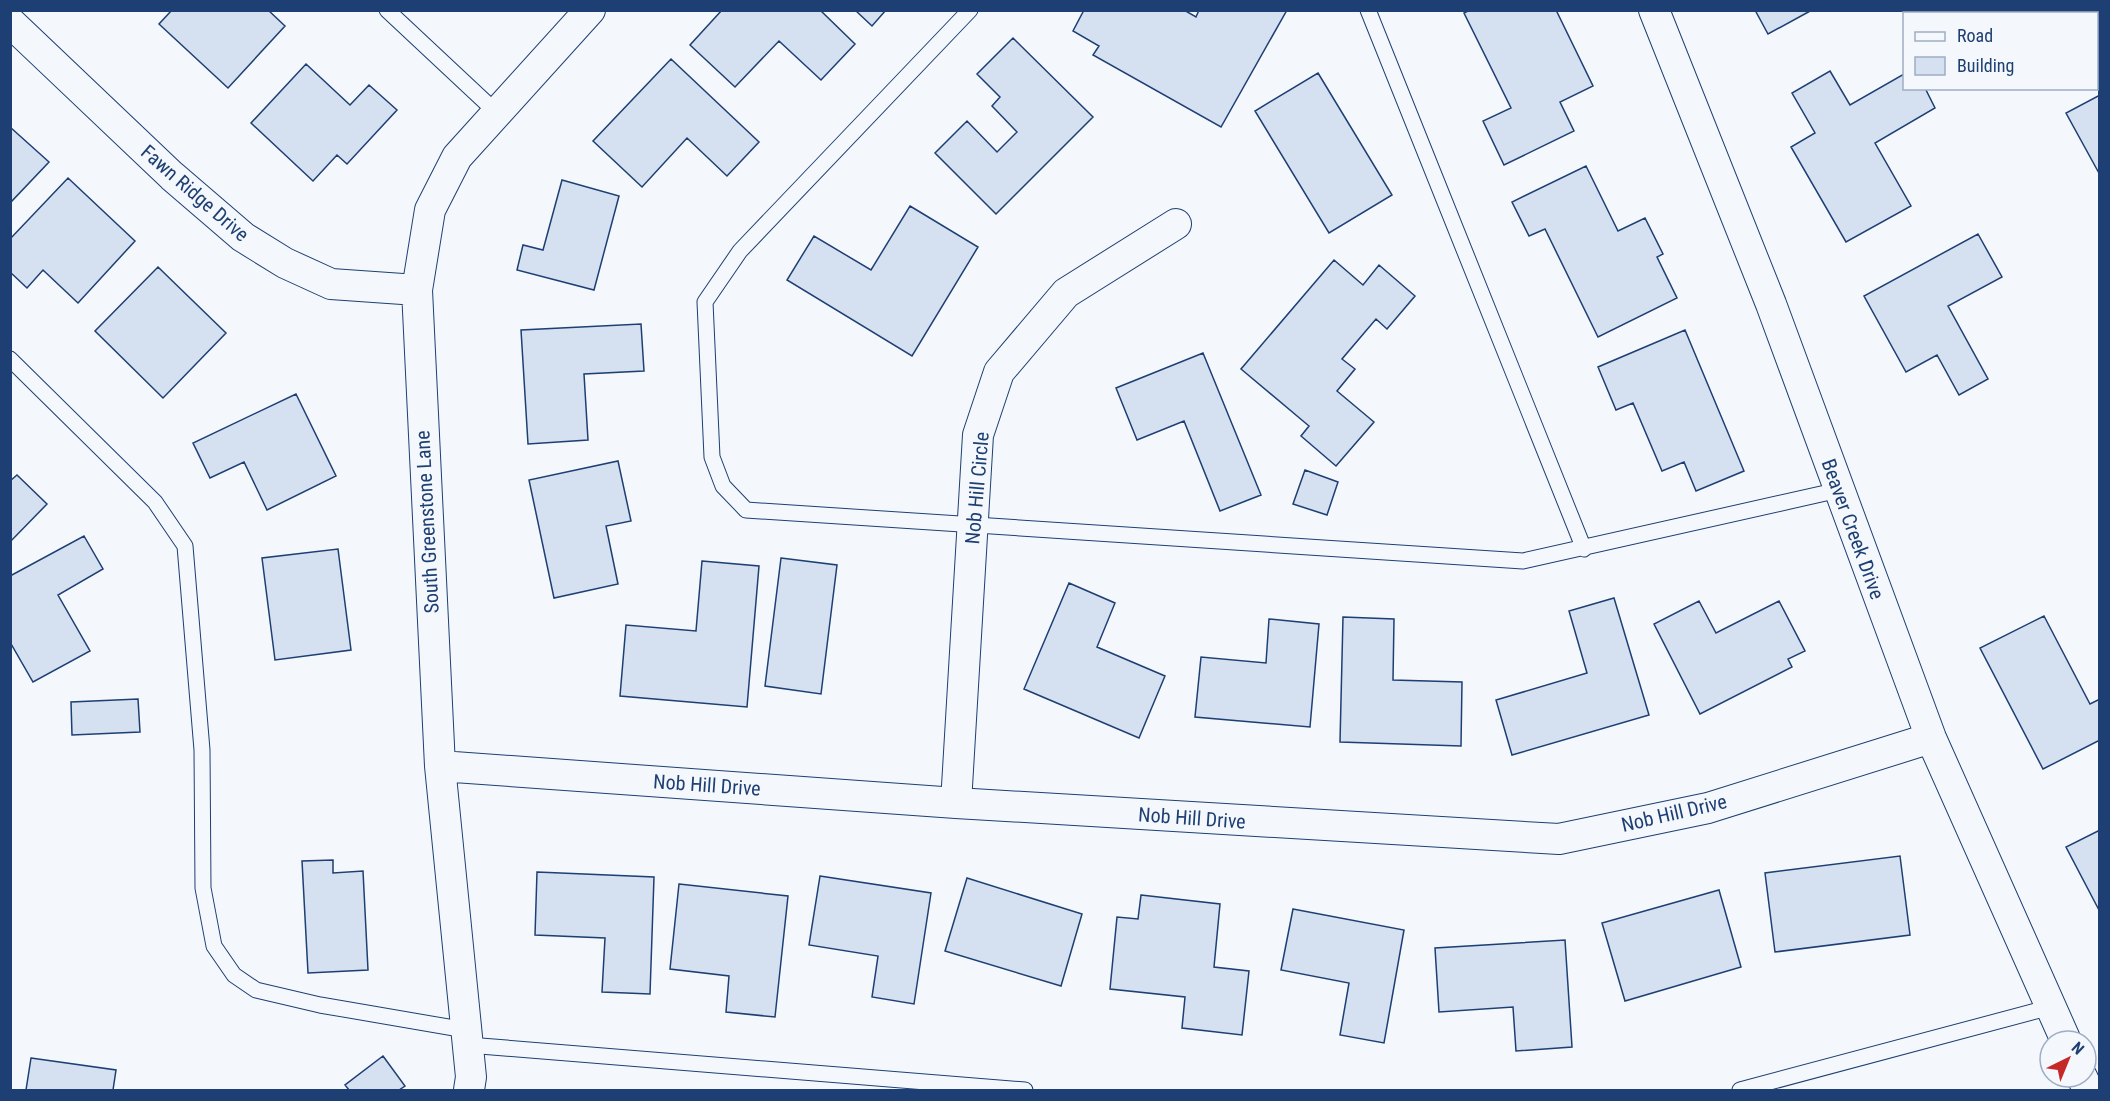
<svg xmlns="http://www.w3.org/2000/svg" width="2110" height="1101" font-family="'Roboto Condensed',sans-serif">
	<style>
		.building { fill: #d5e0f0; stroke: #1d3f73; stroke-width: 1.5 }
		.lines { fill: none; stroke-linecap: round; stroke-linejoin: round }
		.lane-casing { stroke: #1d3f73; stroke-width: 17 }
		.street-casing { stroke: #1d3f73; stroke-width: 32 }
		.lane { stroke: #f4f7fb; stroke-width: 15 }
		.street { stroke: #f4f7fb; stroke-width: 30 }
		.labels { text-anchor: middle; stroke-width: 4.5; stroke-linejoin: round; paint-order: stroke }
		.street-label { font-size: 20px; fill: #1d3f73; stroke: #f4f7fb }
	</style>
	<rect width="100%" height="100%" fill="#f4f7fb"/>
	<!-- building -->
	<path class="building" d="M 172,10 L 268,10 L 285,26 L 228,88 L 159,24 Z
		M 722,10 L 820,10 L 855,44 L 821,80 L 779,41 L 735,87 L 690,45 Z
		M 855,10 L 886,10 L 872,26 Z
		M 1084,10 L 1184,10 L 1196,17 L 1199,10 L 1287,10 L 1221,127 L 1093,55 L 1099,46 L 1073,31 Z
		M 1470,10 L 1556,10 L 1593,86 L 1560,102 L 1574,131 L 1504,165 L 1483,121 L 1511,108 L 1464,13 Z
		M 1755,10 L 1812,10 L 1768,34 Z
		M 2037,10 L 2100,10 L 2100,39 L 2096,40 L 2096,14 L 2038,14 Z
		M 1013,38 L 1093,117 L 996,214 L 935,153 L 967,121 L 997,152 L 1017,132 L 992,106 L 1000,97 L 977,74 Z
		M 671,59 L 759,142 L 727,176 L 687,138 L 642,187 L 593,141 Z
		M 306,64 L 350,105 L 369,85 L 397,110 L 347,164 L 337,155 L 313,181 L 251,123 Z
		M 1830,71 L 1850,105 L 1904,74 L 1904,88 L 1925,88 L 1935,108 L 1875,143 L 1911,206 L 1846,242 L 1791,147 L 1815,133 L 1792,93 Z
		M 1318,73 L 1392,195 L 1329,233 L 1255,111 Z
		M 2100,95 L 2100,175 L 2066,113 Z
		M 10,127 L 49,162 L 10,203 Z
		M 1586,166 L 1618,231 L 1645,218 L 1663,254 L 1657,257 L 1677,298 L 1598,337 L 1545,229 L 1529,236 L 1512,202 Z
		M 68,178 L 135,241 L 78,303 L 43,270 L 27,288 L 10,272 L 10,239 Z
		M 562,180 L 619,196 L 594,290 L 517,270 L 523,245 L 543,250 Z
		M 910,206 L 978,247 L 912,356 L 787,280 L 814,236 L 871,270 Z
		M 1978,234 L 2002,277 L 1948,306 L 1988,379 L 1959,395 L 1937,355 L 1906,372 L 1864,296 Z
		M 1334,260 L 1363,285 L 1379,265 L 1415,296 L 1387,329 L 1376,319 L 1342,359 L 1355,369 L 1337,391 L 1374,422 L 1336,466 L 1301,436 L 1309,426 L 1241,369 Z
		M 158,267 L 226,333 L 163,398 L 95,331 Z
		M 641,324 L 644,371 L 584,374 L 588,440 L 528,444 L 521,330 Z
		M 1685,330 L 1744,471 L 1696,491 L 1684,462 L 1662,471 L 1633,403 L 1616,410 L 1598,367 Z
		M 1203,353 L 1261,495 L 1220,511 L 1184,421 L 1137,440 L 1116,388 Z
		M 296,394 L 336,476 L 267,510 L 244,462 L 210,478 L 193,443 Z
		M 618,461 L 631,521 L 606,526 L 618,584 L 554,598 L 529,480 Z
		M 1305,470 L 1338,482 L 1327,515 L 1293,504 Z
		M 17,475 L 47,504 L 10,542 L 10,481 Z
		M 84,536 L 103,569 L 58,595 L 90,651 L 33,682 L 10,642 L 10,576 Z
		M 338,549 L 351,650 L 275,660 L 262,558 Z
		M 781,558 L 837,565 L 821,694 L 765,686 Z
		M 702,561 L 759,566 L 747,707 L 620,696 L 626,625 L 696,631 Z
		M 1069,583 L 1115,603 L 1097,647 L 1165,676 L 1139,738 L 1024,689 Z
		M 1614,598 L 1649,715 L 1512,755 L 1496,700 L 1587,673 L 1569,611 Z
		M 1699,601 L 1716,633 L 1779,601 L 1805,651 L 1788,659 L 1792,667 L 1700,714 L 1654,624 Z
		M 2044,616 L 2090,704 L 2100,699 L 2100,740 L 2043,769 L 1980,648 Z
		M 1343,617 L 1394,619 L 1393,680 L 1462,682 L 1461,746 L 1340,742 Z
		M 1269,619 L 1319,624 L 1310,727 L 1195,717 L 1201,657 L 1266,663 Z
		M 138,699 L 140,732 L 72,735 L 71,702 Z
		M 2100,830 L 2100,912 L 2066,847 Z
		M 1900,856 L 1910,935 L 1775,952 L 1765,873 Z
		M 333,860 L 333,873 L 363,871 L 368,970 L 308,973 L 302,861 Z
		M 537,872 L 654,877 L 650,994 L 602,992 L 605,938 L 535,935 Z
		M 820,876 L 931,893 L 914,1004 L 872,997 L 878,956 L 809,945 Z
		M 967,878 L 1082,914 L 1061,986 L 945,951 Z
		M 679,884 L 788,896 L 775,1017 L 726,1012 L 729,976 L 670,969 Z
		M 1719,890 L 1741,967 L 1625,1001 L 1602,923 Z
		M 1141,895 L 1220,904 L 1214,967 L 1249,971 L 1242,1035 L 1182,1028 L 1185,997 L 1110,989 L 1117,917 L 1138,919 Z
		M 1293,909 L 1404,930 L 1384,1043 L 1340,1035 L 1349,983 L 1281,970 Z
		M 1565,940 L 1572,1047 L 1516,1051 L 1513,1007 L 1439,1012 L 1435,948 Z
		M 383,1056 L 405,1086 L 399,1090 L 349,1090 L 345,1085 Z
		M 31,1058 L 116,1070 L 113,1090 L 26,1090 Z"/>
	<g class="lines">
		<defs>
			<path id="lane" d="M 387,10 L 496,112
				M 970,10 L 740,251 L 705,302 L 712,457 L 723,486 L 746,510 L 1523,561 L 1839,490
				M 1368,10 L 1584,549
				M 10,359 L 155,502 L 185,546 L 202,750 L 203,888 L 214,946 L 234,975 L 256,990 L 320,1005 L 466,1030
				M 468,1045 L 1025,1090
				M 1740,1090 L 2051,1007"/>
			<path id="street" d="M 1654,10 L 1771,304 L 1931,738 L 2066,1041
				M 10,22 L 172,176 L 243,237 L 285,263 L 331,284 L 417,290
				M 440,766 L 956,803 L 1559,839 L 1708,808 L 1931,738
				M 956,803 L 978,435 L 999,372 L 1066,293 L 1176,224
				M 2082,1077 L 2088,1090
				M 469,1090 L 471,1077 L 440,766 L 417,290 L 430,210 L 457,157 L 590,10"/>
		</defs>
		<!-- lane casing -->
		<use href="#lane" class="lane-casing"/>
		<!-- street casing -->
		<use href="#street" class="street-casing"/>
		<!-- lane -->
		<use href="#lane" class="lane"/>
		<!-- street -->
		<use href="#street" class="street"/>
	</g>
	<g class="labels">
		<!-- street labels -->
		<g class="street-label">
			<text transform="translate(195 193) rotate(41)" y="7">Fawn Ridge Drive</text>
			<text transform="translate(977 488) rotate(-85)" y="7">Nob Hill Circle</text>
			<text transform="translate(427 522) rotate(-93)" y="7">South Greenstone Lane</text>
			<text transform="translate(1853 529) rotate(70)" y="7">Beaver Creek Drive</text>
			<text transform="translate(707 785) rotate(4)" y="7">Nob Hill Drive</text>
			<text transform="translate(1674 813) rotate(-13)" y="7">Nob Hill Drive</text>
			<text transform="translate(1192 818) rotate(4)" y="7">Nob Hill Drive</text>
		</g>
	</g>
	<!-- border -->
	<rect width="2110" height="1101" fill="none" stroke="#1d3f73" stroke-width="24"/>
	<!-- legend -->
	<rect x="1903" y="12" width="195" height="78" fill="#f4f7fb" stroke="#9eadc5" stroke-width="1.5"/>
	<rect x="1915" y="32" width="30" height="9" fill="#f4f7fb" stroke="#9eadc5" stroke-width="1.5"/>
	<text x="1957" y="42" font-size="18" fill="#1d3f73">Road</text>
	<rect x="1915" y="57" width="30" height="18" fill="#d5e0f0" stroke="#9eadc5" stroke-width="1.5"/>
	<text x="1957" y="72" font-size="18" fill="#1d3f73">Building</text>
	<!-- north arrow -->
	<g transform="translate(2068 1059) rotate(43)"><circle r="28" fill="#f4f7fb" stroke="#9eadc5" stroke-width="1.5"/>
	<path d="M0-4.5L10 22L0 15L-10 22Z" fill="#c62828"/>
	<text y="-9" font-size="16" font-weight="bold" text-anchor="middle" fill="#1d3f73">N</text>
	</g>
</svg>
